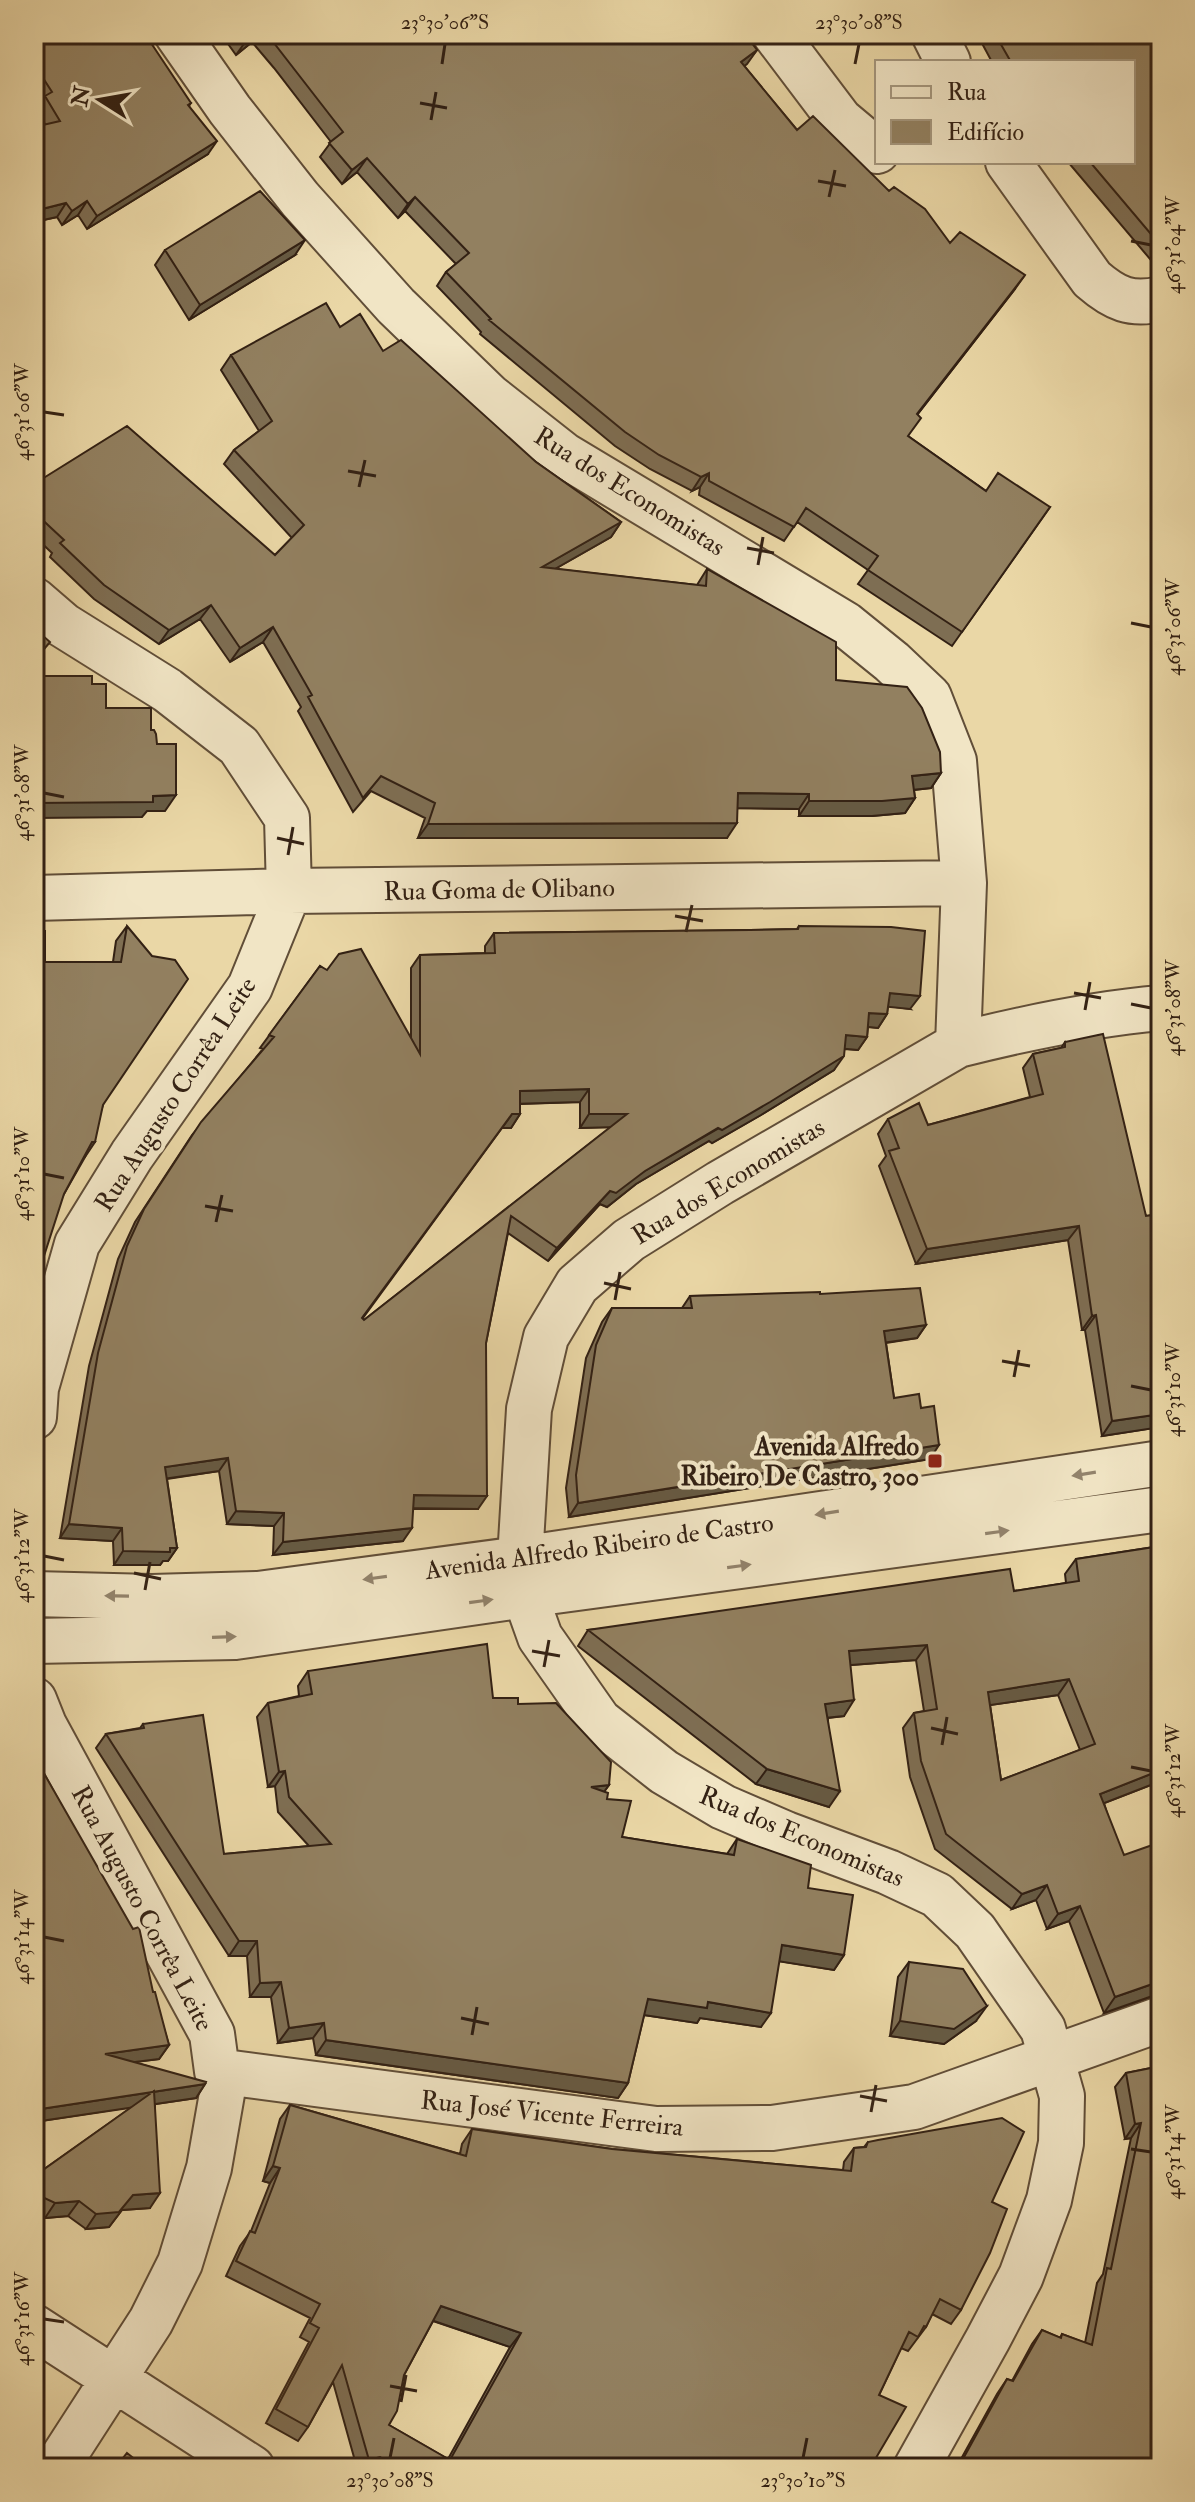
<svg xmlns="http://www.w3.org/2000/svg" width="1195" height="2502" font-family="'IM FELL Double Pica',serif">
	<style>
		.lines { fill: none; stroke-linecap: round; stroke-linejoin: round }
		.minor-casing { stroke: #614e38; stroke-width: 48 }
		.minor { stroke: #f1e5c5; stroke-width: 44 }
		.wall { fill: #7e6e53; stroke: #332114; stroke-width: 2; fill-rule: evenodd }
		.shaded-wall { fill: #665a43; stroke: #332114; stroke-width: 2 }
		.building { fill: #928060; stroke: #332114; stroke-width: 2; fill-rule: evenodd }
		.oneway { fill: #92836c }
		.ticks { fill: none; stroke: #332114; stroke-width: 3 }
		.poi-dot { fill: #8f2418; stroke: #f1e5c5; stroke-width: 3 }
		.labels { text-anchor: middle; stroke-width: 8; stroke-linejoin: round; paint-order: stroke }
		.street-label { font-size: 26px; fill: #332114; stroke: #f1e5c5 }
		.poi-label { font-size: 26px; font-weight: bold; fill: #332114; stroke: #f1e5c5; text-anchor: end }
		.neatline { fill: none; stroke: #332114; stroke-width: 3 }
		.ticks-label { font-size: 20px; text-anchor: middle; fill: #332114 }
	</style>
	<rect width="100%" height="100%" fill="#ead7a6"/>
	<filter id="stains"><feTurbulence type="fractalNoise" baseFrequency=".0025" numOctaves="4"/><feColorMatrix values="0 0 0 0 .2 0 0 0 0 .09 0 0 0 0 .02 0 0 0 .5 -.17"/></filter>
	<radialGradient id="worn" r=".72"><stop offset=".6" stop-color="#630" stop-opacity="0"/><stop offset="1" stop-color="#630" stop-opacity=".3"/></radialGradient>
	<g class="lines">
		<defs>
			<path id="minor" d="M 177,34 L 230,110 L 300,199 L 396,306 L 489,396 L 564,455 L 845,624 L 892,662 L 929,697 L 954,761 L 964,883 L 958,1045 L 720,1183 L 629,1240 L 577,1285 L 546,1337 L 529,1409 L 520,1559 L 525,1595 L 540,1637 L 599,1721 L 664,1772 L 723,1807 L 786,1834 L 888,1872 L 937,1895 L 975,1931 L 1043,2029 L 1062,2096 L 1061,2143 L 1049,2200 L 1021,2276 L 988,2339 L 916,2468
				M 775,34 L 840,120 L 877,151
				M 934,34 L 948,62
				M 1008,162 L 1092,279 C 1115,299 1131,306 1161,299
				M 34,600 L 63,625 L 167,690 L 239,746 L 287,818 L 289,891 L 250,987 L 132,1155 L 77,1244 L 36,1388 L 34,1417
				M 34,898 L 289,891 L 964,883
				M 958,1045 C 1025,1028 1091,1014 1161,1008
				M 34,1594 L 152,1597 L 258,1594 L 520,1559 L 1161,1463
				M 34,1641 L 235,1637 L 525,1595 L 1161,1509
				M 34,1700 L 44,1725 L 212,2034 L 217,2071 L 223,2088 L 209,2168 L 180,2263 L 151,2321 L 56,2468
				M 217,2071 L 656,2129 L 772,2128 L 914,2107 L 1161,2019
				M 34,2327 L 252,2468"/>
		</defs>
		<!-- minor casing -->
		<use href="#minor" class="minor-casing"/>
		<!-- minor -->
		<use href="#minor" class="minor"/>
	</g>
	<!-- wall -->
	<path class="wall" d="M 34,34 L 191,103 L 189,106 L 208,154 L 87,229 L 78,215 L 62,225 L 57,217 L 34,222 L 34,127 L 45,124 L 35,110 L 40,102 L 34,92 Z
		M 221,34 L 745,34 L 757,50 L 744,66 L 797,130 L 889,191 L 950,243 L 1015,289 L 917,415 L 908,436 L 986,491 L 1050,507 L 952,646 L 858,584 L 868,570 L 797,522 L 784,541 L 699,495 L 700,487 L 692,491 L 650,469 L 615,446 L 480,334 L 481,332 L 437,286 L 446,272 L 456,264 L 405,211 L 398,218 L 357,172 L 342,184 L 320,157 L 331,142 L 274,68 L 252,42 L 236,55 Z
		M 977,34 L 1161,34 L 1161,272 L 1068,162 L 1133,162 L 1133,62 L 992,62 Z
		M 165,250 L 295,255 L 189,320 L 155,265 Z
		M 340,327 L 383,351 L 536,462 L 621,522 L 611,537 L 555,569 L 697,585 L 707,569 L 836,680 L 941,773 L 931,788 L 914,790 L 915,798 L 905,813 L 872,816 L 799,816 L 799,809 L 737,808 L 727,838 L 418,838 L 425,818 L 371,791 L 353,812 L 298,711 L 301,707 L 263,642 L 230,662 L 200,619 L 159,644 L 94,599 L 50,557 L 52,553 L 34,536 L 34,484 L 275,555 L 292,538 L 224,464 L 234,450 L 259,431 L 221,370 L 231,355 Z
		M 127,926 L 103,1105 L 85,1157 L 64,1194 L 45,962 L 113,962 L 116,941 Z
		M 799,926 L 910,1009 L 888,1006 L 887,1014 L 878,1028 L 868,1027 L 867,1037 L 858,1050 L 844,1049 L 834,1070 L 761,1115 L 712,1143 L 709,1141 L 636,1184 L 607,1207 L 600,1204 L 548,1261 L 508,1233 L 486,1343 L 478,1509 L 413,1509 L 403,1541 L 273,1555 L 274,1526 L 227,1524 L 219,1471 L 167,1479 L 177,1548 L 168,1561 L 163,1561 L 160,1565 L 114,1565 L 113,1541 L 60,1538 L 89,1366 L 118,1259 L 135,1222 L 192,1135 L 263,1049 L 260,1048 L 320,966 L 411,1038 L 411,968 L 420,955 L 485,953 L 485,946 L 494,933 L 750,930 L 797,929 ZM 580,1102 L 580,1128 L 611,1127 L 364,1320 L 363,1318 L 502,1128 L 511,1128 L 520,1114 L 520,1104 Z
		M 1065,1042 L 1146,1216 L 1161,1214 L 1161,1427 L 1102,1436 L 1085,1330 L 1082,1330 L 1068,1240 L 916,1264 L 879,1166 L 886,1156 L 878,1134 L 888,1119 L 928,1125 L 1030,1097 L 1023,1068 L 1033,1054 L 1061,1048 Z
		M 820,1294 L 926,1325 L 917,1338 L 886,1343 L 894,1398 L 930,1459 L 569,1517 L 566,1488 L 586,1358 L 602,1322 L 612,1308 L 682,1308 L 690,1296 Z
		M 1161,1546 L 1161,1781 L 1104,1803 L 1161,1993 L 1104,2013 L 1069,1921 L 1047,1929 L 1036,1900 L 1012,1909 L 935,1849 L 910,1777 L 903,1728 L 914,1713 L 924,1711 L 916,1660 L 850,1665 L 844,1716 L 828,1718 L 829,1807 L 756,1784 L 578,1646 L 588,1630 L 1014,1591 L 1066,1583 L 1065,1574 L 1076,1559 ZM 1058,1695 L 1080,1750 L 1001,1780 L 990,1705 Z
		M 308,1671 L 493,1698 L 518,1704 L 609,1785 L 604,1792 L 622,1837 L 727,1854 L 737,1839 L 808,1888 L 844,1955 L 834,1970 L 779,1961 L 761,2027 L 700,2018 L 697,2023 L 644,2015 L 628,2083 L 618,2098 L 316,2055 L 313,2038 L 278,2043 L 271,1997 L 250,1997 L 247,1956 L 229,1956 L 96,1748 L 106,1734 L 140,1728 L 143,1724 L 224,1854 L 309,1846 L 278,1812 L 275,1786 L 268,1787 L 257,1717 L 268,1703 L 299,1696 L 298,1686 Z
		M 909,1962 L 976,2021 L 944,2044 L 890,2036 L 898,1977 Z
		M 153,1992 L 169,2045 L 159,2059 L 134,2062 L 205,2084 L 196,2098 L 155,2104 L 150,2208 L 122,2210 L 109,2227 L 86,2229 L 68,2216 L 45,2218 L 34,2213 L 34,2179 L 36,2175 L 132,2107 L 34,2122 Z
		M 1161,2066 L 1161,2468 L 956,2468 L 997,2394 L 1007,2379 L 1012,2381 L 1032,2344 L 1042,2330 L 1060,2338 L 1062,2334 L 1085,2343 L 1097,2283 L 1103,2274 L 1131,2138 L 1125,2139 L 1115,2087 L 1126,2073 Z
		M 290,2105 L 460,2154 L 462,2144 L 472,2129 L 612,2149 L 843,2170 L 844,2162 L 854,2148 L 864,2147 L 868,2142 L 992,2202 L 961,2310 L 951,2324 L 932,2314 L 926,2327 L 908,2351 L 901,2348 L 879,2395 L 870,2468 L 357,2468 L 333,2382 L 308,2427 L 298,2441 L 266,2423 L 309,2342 L 300,2337 L 310,2318 L 226,2276 L 240,2246 L 251,2231 L 270,2183 L 263,2181 L 280,2119 ZM 433,2321 L 510,2347 L 448,2459 L 389,2425 L 404,2375 Z"/>
	<!-- shaded-wall -->
	<path class="shaded-wall" d="M 255,34 L 258,34 L 252,42 L 236,55 L 246,41 Z
		M 757,50 L 747,64 L 731,76 L 741,62 Z
		M 217,141 L 208,154 L 87,229 L 97,216 Z
		M 367,158 L 357,172 L 342,184 L 352,170 Z
		M 415,197 L 405,211 L 398,218 L 408,204 Z
		M 87,201 L 78,215 L 62,225 L 72,211 Z
		M 66,203 L 57,217 L 34,222 L 34,211 Z
		M 305,240 L 295,255 L 189,320 L 200,305 Z
		M 1025,275 L 1015,289 L 907,428 L 917,414 Z
		M 709,473 L 700,487 L 692,491 L 701,477 Z
		M 621,522 L 611,537 L 532,582 L 542,567 Z
		M 211,605 L 200,619 L 159,644 L 169,630 Z
		M 273,627 L 263,642 L 230,662 L 240,648 Z
		M 941,773 L 931,788 L 902,791 L 912,776 Z
		M 738,793 L 809,794 L 799,809 L 728,808 Z
		M 176,795 L 165,811 L 147,811 L 142,817 L 34,818 L 34,803 Z
		M 915,798 L 905,813 L 872,816 L 799,816 L 809,801 Z
		M 737,823 L 727,838 L 418,838 L 428,824 Z
		M 890,993 L 920,996 L 910,1009 L 880,1006 Z
		M 869,1013 L 887,1014 L 878,1028 L 860,1026 Z
		M 846,1035 L 867,1037 L 858,1050 L 836,1048 Z
		M 844,1056 L 834,1070 L 761,1115 L 712,1143 L 709,1141 L 636,1184 L 607,1207 L 600,1204 L 548,1261 L 557,1248 L 610,1191 Z
		M 589,1089 L 580,1102 L 511,1104 L 520,1091 Z
		M 512,1114 L 520,1114 L 511,1128 L 502,1128 Z
		M 589,1114 L 627,1114 L 618,1127 L 580,1128 Z
		M 92,1142 L 95,1142 L 85,1157 L 81,1157 Z
		M 1079,1226 L 1068,1240 L 916,1264 L 927,1249 Z
		M 1096,1315 L 1085,1330 L 1082,1330 L 1092,1316 Z
		M 926,1325 L 917,1338 L 875,1344 L 884,1331 Z
		M 1161,1414 L 1161,1427 L 1102,1436 L 1112,1421 Z
		M 939,1445 L 930,1459 L 569,1517 L 578,1503 Z
		M 228,1458 L 219,1471 L 156,1480 L 165,1467 Z
		M 414,1495 L 487,1496 L 478,1509 L 404,1508 Z
		M 236,1511 L 284,1513 L 274,1526 L 227,1524 Z
		M 69,1524 L 122,1528 L 113,1541 L 60,1538 Z
		M 412,1528 L 403,1541 L 273,1555 L 283,1542 Z
		M 170,1548 L 177,1548 L 168,1561 L 163,1561 L 160,1565 L 114,1565 L 123,1551 Z
		M 927,1645 L 916,1660 L 838,1666 L 849,1651 Z
		M 1069,1679 L 1058,1695 L 977,1707 L 988,1692 Z
		M 854,1700 L 844,1716 L 815,1719 L 825,1704 Z
		M 767,1769 L 840,1791 L 829,1807 L 756,1784 Z
		M 1161,1770 L 1161,1781 L 1089,1809 L 1100,1794 Z
		M 285,1771 L 275,1786 L 268,1787 L 279,1772 Z
		M 609,1785 L 598,1800 L 591,1787 Z
		M 1047,1885 L 1036,1900 L 1012,1909 L 1022,1894 Z
		M 1080,1906 L 1069,1921 L 1047,1929 L 1058,1914 Z
		M 239,1941 L 257,1941 L 247,1956 L 229,1956 Z
		M 782,1945 L 844,1955 L 834,1970 L 771,1960 Z
		M 1161,1981 L 1161,1993 L 1104,2013 L 1115,1997 Z
		M 281,1982 L 271,1997 L 250,1997 L 260,1983 Z
		M 648,1999 L 708,2002 L 771,2013 L 761,2027 L 700,2018 L 697,2023 L 637,2014 Z
		M 987,2006 L 976,2021 L 944,2044 L 890,2036 L 900,2021 Z
		M 324,2023 L 313,2038 L 278,2043 L 289,2028 Z
		M 326,2040 L 628,2083 L 618,2098 L 316,2055 Z
		M 169,2045 L 159,2059 L 95,2067 L 105,2054 Z
		M 205,2084 L 196,2098 L 34,2122 L 34,2110 Z
		M 1141,2123 L 1131,2138 L 1125,2139 L 1135,2124 Z
		M 273,2166 L 280,2168 L 270,2183 L 263,2181 Z
		M 160,2193 L 150,2208 L 122,2210 L 109,2227 L 86,2229 L 96,2214 L 133,2195 Z
		M 79,2201 L 68,2216 L 45,2218 L 55,2203 Z
		M 441,2306 L 521,2333 L 510,2347 L 431,2320 Z
		M 380,2457 L 372,2468 L 363,2468 L 369,2460 Z"/>
	<!-- building -->
	<path class="building" d="M 34,34 L 145,34 L 191,103 L 188,105 L 217,141 L 97,216 L 87,201 L 72,211 L 66,203 L 34,211 L 34,127 L 60,121 L 45,96 L 52,92 L 34,64 Z
		M 241,34 L 255,34 L 246,41 Z
		M 267,34 L 745,34 L 757,50 L 741,62 L 797,130 L 813,116 L 889,191 L 894,187 L 925,209 L 950,243 L 960,232 L 1025,275 L 917,414 L 921,418 L 908,436 L 986,491 L 998,473 L 1050,507 L 962,632 L 868,570 L 878,556 L 806,508 L 794,527 L 709,481 L 709,473 L 701,477 L 659,455 L 625,432 L 489,320 L 491,319 L 446,272 L 469,253 L 415,197 L 408,204 L 367,158 L 352,170 L 329,143 L 343,132 Z
		M 995,34 L 1161,34 L 1161,246 L 1090,162 L 1133,162 L 1133,62 L 1011,62 Z
		M 260,191 L 305,240 L 200,305 L 165,250 Z
		M 326,303 L 340,327 L 360,314 L 383,351 L 401,340 L 536,462 L 621,522 L 542,567 L 706,586 L 707,569 L 836,642 L 836,680 L 907,687 L 922,708 L 940,752 L 941,773 L 912,776 L 915,798 L 882,801 L 809,801 L 809,794 L 738,793 L 737,823 L 428,824 L 435,803 L 381,776 L 363,798 L 308,697 L 312,695 L 273,627 L 240,648 L 211,605 L 169,630 L 104,585 L 60,543 L 64,540 L 34,512 L 34,484 L 127,426 L 275,555 L 304,525 L 234,450 L 272,421 L 231,355 Z
		M 34,628 L 50,642 L 34,661 Z
		M 34,676 L 92,676 L 92,684 L 106,684 L 106,708 L 151,708 L 151,730 L 154,730 L 156,734 L 157,744 L 176,744 L 176,795 L 153,796 L 153,802 L 34,803 Z
		M 127,926 L 152,956 L 175,960 L 188,979 L 103,1105 L 95,1142 L 92,1142 L 64,1194 L 34,1287 L 34,931 L 45,931 L 45,962 L 121,962 Z
		M 799,926 L 891,927 L 925,931 L 920,996 L 890,993 L 887,1014 L 869,1013 L 867,1037 L 846,1035 L 844,1056 L 770,1102 L 722,1130 L 718,1128 L 645,1171 L 616,1193 L 610,1191 L 557,1248 L 511,1216 L 486,1343 L 487,1496 L 414,1495 L 412,1528 L 283,1542 L 284,1513 L 236,1511 L 228,1458 L 165,1467 L 177,1548 L 170,1548 L 170,1552 L 123,1551 L 122,1528 L 69,1524 L 98,1353 L 127,1246 L 144,1209 L 201,1122 L 274,1037 L 269,1035 L 320,966 L 327,970 L 339,954 L 361,949 L 420,1054 L 420,955 L 495,953 L 494,933 L 750,930 L 798,929 ZM 589,1089 L 589,1114 L 627,1114 L 364,1320 L 362,1318 L 512,1114 L 520,1114 L 520,1091 Z
		M 1103,1034 L 1146,1216 L 1161,1214 L 1161,1414 L 1112,1421 L 1096,1315 L 1092,1316 L 1079,1226 L 927,1249 L 889,1151 L 899,1148 L 888,1119 L 919,1103 L 928,1125 L 1043,1094 L 1033,1054 L 1065,1047 L 1065,1042 Z
		M 920,1288 L 926,1325 L 884,1331 L 894,1398 L 919,1394 L 921,1408 L 934,1406 L 939,1445 L 578,1503 L 576,1475 L 596,1345 L 612,1308 L 692,1308 L 690,1296 L 820,1292 L 820,1294 Z
		M 1161,1546 L 1161,1770 L 1100,1794 L 1124,1855 L 1161,1842 L 1161,1981 L 1115,1997 L 1080,1906 L 1058,1914 L 1047,1885 L 1022,1894 L 946,1834 L 921,1761 L 914,1713 L 937,1709 L 927,1645 L 849,1651 L 854,1700 L 825,1704 L 840,1791 L 767,1769 L 588,1630 L 1010,1569 L 1014,1591 L 1079,1581 L 1076,1559 ZM 1069,1679 L 1095,1744 L 1001,1780 L 988,1692 Z
		M 487,1644 L 493,1698 L 518,1698 L 518,1704 L 556,1703 L 611,1762 L 609,1785 L 591,1787 L 608,1793 L 607,1799 L 631,1801 L 622,1837 L 734,1855 L 737,1839 L 811,1865 L 808,1888 L 853,1895 L 844,1955 L 782,1945 L 771,2013 L 708,2002 L 707,2008 L 648,1999 L 628,2083 L 326,2040 L 324,2023 L 289,2028 L 281,1982 L 260,1983 L 257,1941 L 239,1941 L 106,1734 L 144,1728 L 143,1724 L 203,1715 L 224,1854 L 331,1844 L 289,1797 L 285,1771 L 279,1772 L 268,1703 L 312,1694 L 308,1671 Z
		M 34,1756 L 133,1929 L 139,1927 L 153,1992 L 155,1992 L 169,2045 L 105,2054 L 206,2082 L 205,2084 L 34,2110 Z
		M 909,1962 L 963,1969 L 987,2006 L 954,2029 L 900,2021 Z
		M 1161,2066 L 1161,2468 L 958,2468 L 1007,2379 L 1013,2381 L 1042,2330 L 1061,2338 L 1062,2334 L 1092,2345 L 1107,2268 L 1111,2269 L 1141,2123 L 1135,2124 L 1126,2073 Z
		M 154,2091 L 160,2193 L 133,2195 L 119,2212 L 96,2214 L 79,2201 L 55,2203 L 40,2196 L 37,2189 L 36,2175 Z
		M 290,2105 L 466,2156 L 472,2129 L 612,2149 L 851,2171 L 854,2148 L 866,2147 L 868,2142 L 878,2140 L 1002,2118 L 1024,2132 L 992,2202 L 1007,2209 L 990,2253 L 961,2310 L 940,2299 L 926,2327 L 924,2326 L 918,2337 L 909,2332 L 879,2395 L 906,2407 L 870,2468 L 399,2468 L 380,2457 L 369,2460 L 342,2365 L 308,2427 L 276,2409 L 319,2328 L 310,2323 L 320,2304 L 236,2261 L 250,2231 L 255,2233 L 280,2168 L 273,2166 ZM 441,2306 L 521,2333 L 450,2460 L 389,2425 L 397,2411 L 404,2375 Z
		M 127,2453 L 146,2468 L 115,2468 Z"/>
	<!-- one-way arrows -->
	<defs><path id="oneway-solid" d="M-6-.8H1V-3.2L6.5 0L1 3.2V.8H-6Z" transform="scale(2)"/></defs>
	<g class="oneway">
		<use href="#oneway-solid" transform="translate(1084 1474) rotate(171)"/>
		<use href="#oneway-solid" transform="translate(827 1513) rotate(171)"/>
		<use href="#oneway-solid" transform="translate(997 1532) rotate(-8)"/>
		<use href="#oneway-solid" transform="translate(739 1566) rotate(-8)"/>
		<use href="#oneway-solid" transform="translate(375 1578) rotate(172)"/>
		<use href="#oneway-solid" transform="translate(117 1596) rotate(-179)"/>
		<use href="#oneway-solid" transform="translate(481 1601) rotate(-8)"/>
		<use href="#oneway-solid" transform="translate(224 1637) rotate(-2)"/>
	</g>
	<!-- ticks -->
	<path class="ticks" d="M 442,64 L 445,44M 855,64 L 859,44M 420,103 L 447,108M 431,120 L 436,92M 818,181 L 846,186M 829,197 L 835,170M 1131,241 L 1151,245M 44,412 L 64,415M 348,471 L 376,476M 359,487 L 365,460M 747,548 L 774,553M 758,565 L 763,537M 1131,623 L 1151,627M 44,793 L 64,797M 277,838 L 304,844M 288,855 L 293,827M 675,916 L 703,921M 686,932 L 692,905M 1074,993 L 1101,998M 1131,1004 L 1151,1008M 1085,1010 L 1090,982M 44,1174 L 64,1178M 205,1206 L 233,1211M 216,1222 L 222,1195M 604,1283 L 631,1289M 615,1300 L 620,1272M 1002,1361 L 1030,1366M 1014,1377 L 1019,1350M 1131,1386 L 1151,1390M 44,1556 L 64,1560M 134,1573 L 161,1579M 145,1590 L 150,1562M 532,1651 L 560,1656M 544,1667 L 549,1640M 931,1728 L 958,1734M 942,1745 L 947,1717M 1131,1767 L 1151,1771M 44,1937 L 64,1941M 461,2018 L 489,2024M 472,2035 L 477,2007M 860,2096 L 887,2101M 871,2112 L 876,2085M 1131,2149 L 1151,2152M 44,2319 L 64,2322M 390,2386 L 417,2391M 401,2402 L 406,2375M 390,2458 L 394,2438M 803,2458 L 807,2438"/>
	<!-- markers -->
	<rect class="poi-dot" x="927" y="1453" width="16" height="16" rx="4"/>
	<g class="labels">
		<!-- street labels -->
		<g class="street-label">
			<text transform="translate(630 491) rotate(32)" y="9">Rua dos Economistas</text>
			<text transform="translate(499 889) rotate(-1)" y="9">Rua Goma de Olibano</text>
			<text transform="translate(175 1094) rotate(-57)" y="9">Rua Augusto Corrêa Leite</text>
			<text transform="translate(728 1181) rotate(-31)" y="9">Rua dos Economistas</text>
			<text transform="translate(599 1546) rotate(-8)" y="9">Avenida Alfredo Ribeiro de Castro</text>
			<text transform="translate(802 1836) rotate(23)" y="9">Rua dos Economistas</text>
			<text transform="translate(143 1908) rotate(62)" y="9">Rua Augusto Corrêa Leite</text>
			<text transform="translate(552 2113) rotate(6)" y="9">Rua José Vicente Ferreira</text>
		</g>
		<!-- poi labels -->
		<g class="poi-label">
			<text x="919" y="1455">Avenida Alfredo<tspan x="919" dy="30">Ribeiro De Castro, 300</tspan></text>
		</g>
	</g>
	<!-- margin -->
	<rect width="1195" height="2502" fill="none" stroke="#ead7a6" stroke-width="88"/>
	<!-- legend -->
	<rect x="875" y="60" width="260" height="104" fill="#f1e5c5" stroke="#a5977e" stroke-width="2"/>
	<rect x="891" y="86" width="40" height="12" fill="#f1e5c5" stroke="#a5977e" stroke-width="2"/>
	<text x="947" y="100" font-size="24" fill="#332114">Rua</text>
	<rect x="891" y="120" width="40" height="24" fill="#928060" stroke="#a5977e" stroke-width="2"/>
	<text x="947" y="140" font-size="24" fill="#332114">Edifício</text>
	<!-- north arrow -->
	<g transform="translate(100 100) rotate(281)" stroke="#f1e5c5" stroke-width="6" paint-order="stroke">
	<path d="M0-6L14 30L0 20L-14 30Z" fill="#332114"/>
	<text y="-12" font-size="22" font-weight="bold" text-anchor="middle" fill="#332114">N</text>
	</g>
	<rect x="44" y="44" width="1107" height="2414" class="neatline"/>
	<g class="ticks-label">
		<text x="445" y="29">23°30'06"S</text>
		<text x="859" y="29">23°30'08"S</text>
		<text transform="translate(1173 245) rotate(-90)" y="7">46°31'04"W</text>
		<text transform="translate(22 412) rotate(-90)" y="7">46°31'06"W</text>
		<text transform="translate(1173 627) rotate(-90)" y="7">46°31'06"W</text>
		<text transform="translate(22 793) rotate(-90)" y="7">46°31'08"W</text>
		<text transform="translate(1173 1008) rotate(-90)" y="7">46°31'08"W</text>
		<text transform="translate(22 1174) rotate(-90)" y="7">46°31'10"W</text>
		<text transform="translate(1173 1390) rotate(-90)" y="7">46°31'10"W</text>
		<text transform="translate(22 1556) rotate(-90)" y="7">46°31'12"W</text>
		<text transform="translate(1173 1771) rotate(-90)" y="7">46°31'12"W</text>
		<text transform="translate(22 1937) rotate(-90)" y="7">46°31'14"W</text>
		<text transform="translate(1173 2152) rotate(-90)" y="7">46°31'14"W</text>
		<text transform="translate(22 2319) rotate(-90)" y="7">46°31'16"W</text>
		<text x="390" y="2487">23°30'08"S</text>
		<text x="803" y="2487">23°30'10"S</text>
	</g>
	<rect width="100%" height="100%" filter="url(#stains)"/>
	<rect width="100%" height="100%" fill="url(#worn)"/>
</svg>
